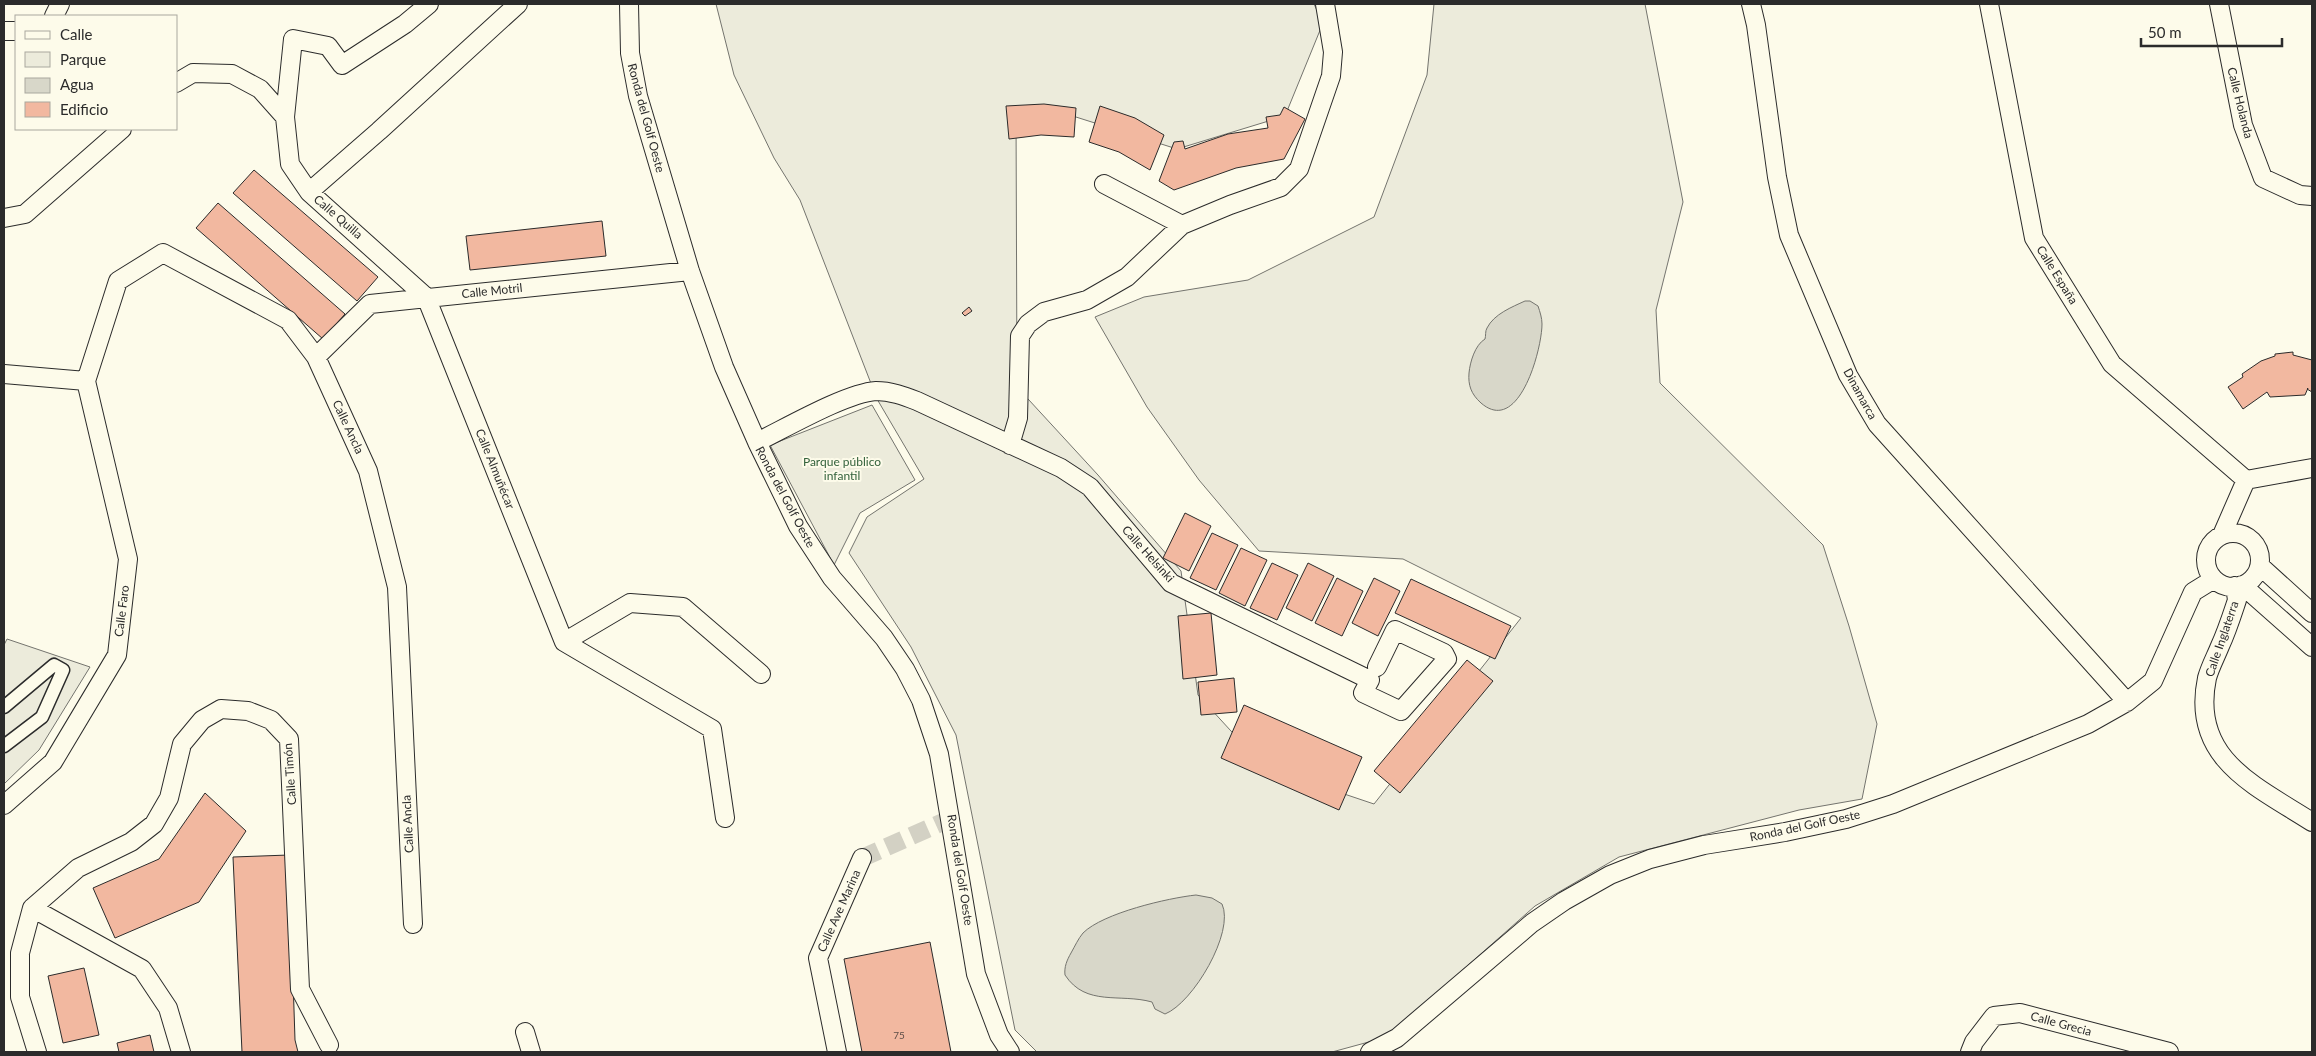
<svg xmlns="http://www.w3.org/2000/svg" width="2316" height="1056" font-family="Lato,sans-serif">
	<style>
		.green { fill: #ecebdb; stroke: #74746e }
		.water { fill: #d8d7c9; stroke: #74746e }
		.building { fill: #f2b8a0; stroke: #2b2b2b }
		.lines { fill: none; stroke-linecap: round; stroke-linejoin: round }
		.minor-tunnel { stroke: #d3d1c4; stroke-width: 18; stroke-dasharray: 18 9; stroke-linecap: butt }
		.pedestrian-casing { stroke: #2b2b2b; stroke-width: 15 }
		.minor-casing { stroke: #2b2b2b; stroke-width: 20 }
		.pedestrian { stroke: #fdfbea; stroke-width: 12 }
		.minor { stroke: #fdfbea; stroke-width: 18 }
		.labels { text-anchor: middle; stroke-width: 4; stroke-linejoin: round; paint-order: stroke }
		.number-label { font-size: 10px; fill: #5d4e48 }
		.street-label { font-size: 12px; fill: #2b2b2b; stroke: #fdfbea }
		.park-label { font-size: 12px; fill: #34623c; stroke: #fdfbea }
	</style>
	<rect width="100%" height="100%" fill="#fdfbea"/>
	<!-- green -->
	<path class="green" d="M 716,4 L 1314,4 L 1323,23 L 1285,116 L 1177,149 L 1038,105 L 1016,110 L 1017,387 L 1098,475 L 1181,571 L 1198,695 L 1264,767 L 1374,804 L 1521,618 L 1403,559 L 1259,551 L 1199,480 L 1147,407 L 1095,317 L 1144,297 L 1248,280 L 1374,217 L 1427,75 L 1434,4 L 1645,4 L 1683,202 L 1656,310 L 1660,383 L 1823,545 L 1849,626 L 1877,724 L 1862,799 L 1799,810 L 1619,857 L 1535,906 L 1387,1037 L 1332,1052 L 1037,1052 L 1015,1030 L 956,735 L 911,647 L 849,553 L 867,517 L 924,479 L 877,399 L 800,200 L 774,158 L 734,75 Z
		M 872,405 L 915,480 L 860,513 L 834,565 L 770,445 Z
		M 7,639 L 90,667 L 39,750 L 4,784 L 4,645 Z"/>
	<!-- water -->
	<path class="water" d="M 1525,301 L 1530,301 L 1538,306 C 1540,312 1542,318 1542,324 C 1542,349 1519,436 1481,403 C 1471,394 1468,385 1469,373 C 1470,362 1475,345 1485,339 C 1486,336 1485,331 1487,328 C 1494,314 1512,307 1525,301 Z
		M 1196,895 L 1212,898 L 1222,904 C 1235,932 1193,1003 1165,1014 L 1155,1009 L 1152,1002 C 1120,993 1086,1007 1065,975 C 1064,967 1067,960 1071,953 C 1075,946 1078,939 1083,933 C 1103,913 1168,898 1196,895 Z"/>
	<!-- building -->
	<path class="building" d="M 1044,104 L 1076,108 L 1074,137 L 1041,135 L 1009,139 L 1006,106 Z
		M 1100,106 L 1135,118 L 1164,135 L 1150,170 L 1119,152 L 1089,142 Z
		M 1284,107 L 1305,119 L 1284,159 L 1236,168 L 1174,190 L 1159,181 L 1174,142 L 1183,141 L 1185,149 L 1228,134 L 1268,128 L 1266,117 L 1280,115 Z
		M 254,170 L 378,277 L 357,301 L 233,193 Z
		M 218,203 L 345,314 L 323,339 L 196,228 Z
		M 602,221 L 606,256 L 470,270 L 466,236 Z
		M 969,307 L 972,311 L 965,316 L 962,313 Z
		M 2293,352 L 2293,355 L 2312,360 L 2312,392 L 2307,389 L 2308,388 L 2305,395 L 2270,397 L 2267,392 L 2243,409 L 2228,387 L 2243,377 L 2242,374 L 2261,361 L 2275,356 L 2275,354 Z
		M 1185,513 L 1211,526 L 1189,571 L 1163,558 Z
		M 1212,533 L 1238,545 L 1216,590 L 1190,578 Z
		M 1241,548 L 1267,560 L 1245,606 L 1219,593 Z
		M 1272,563 L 1298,575 L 1277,620 L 1250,608 Z
		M 1308,563 L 1334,576 L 1312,621 L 1286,608 Z
		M 1337,578 L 1363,591 L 1342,636 L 1315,623 Z
		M 1374,578 L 1400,591 L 1378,636 L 1352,623 Z
		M 1411,579 L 1511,626 L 1495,659 L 1395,613 Z
		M 1211,613 L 1217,675 L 1183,679 L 1178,616 Z
		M 1467,660 L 1493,681 L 1400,793 L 1374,771 Z
		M 1234,678 L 1237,712 L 1201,715 L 1198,682 Z
		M 1244,705 L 1362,757 L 1339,810 L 1221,758 Z
		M 205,793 L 246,831 L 199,902 L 115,938 L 93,888 L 159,859 Z
		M 289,855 L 295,1040 L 298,1052 L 242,1052 L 233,857 Z
		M 930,942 L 951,1052 L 862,1052 L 844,959 Z
		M 84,968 L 99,1035 L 63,1043 L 48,976 Z
		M 150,1035 L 154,1052 L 119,1052 L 117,1043 Z"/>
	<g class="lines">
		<!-- minor-tunnel -->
		<path class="minor-tunnel" d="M 862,858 L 952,818"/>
		<defs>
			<path id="pedestrian" d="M 4,707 L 54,665 L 63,670 L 42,717 L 4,746"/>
			<path id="minor" d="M 429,4 L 405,24 L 342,65 L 328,46 L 293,39 L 285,117 L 290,164 L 309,192 L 426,297 L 564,642 L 712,729 L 725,818
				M 629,4 L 630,53 L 638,96 L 690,271 L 724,367 L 757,442 L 798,526 L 832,578 L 884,638 L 905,669 L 921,700 L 939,754 L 976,974 L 999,1035 L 1010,1052
				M 1751,4 L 1756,25 L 1777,177 L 1789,235 L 1848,375 L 1877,424 L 2127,702
				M 1989,4 L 2034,238 L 2112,364 L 2246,480
				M 2219,4 L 2243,125 L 2263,178 L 2300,195 L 2312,196
				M 54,16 L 60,4
				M 4,31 L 16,31
				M 176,83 L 193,73 L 232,74 L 260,89 L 285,117
				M 1104,184 L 1182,225
				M 309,192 L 379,131 L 518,4
				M 4,218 L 25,214 L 122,129
				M 316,357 L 370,304 L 690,271
				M 4,374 L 86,381
				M 86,381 L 118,281 L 163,253 L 288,320 L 316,357 L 368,471 L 397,587 L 413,924
				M 757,442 C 786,428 846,393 876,391 C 891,391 904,396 917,401 L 1061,468 L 1090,487 L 1171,583 L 1370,680 L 1363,693 L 1401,711 L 1447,659 L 1444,653 L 1395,630 L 1377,667
				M 1010,445 L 1018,418 L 1020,336 L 1028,324 L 1044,312 L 1087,300 L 1127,277 L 1182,225 L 1230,205 L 1281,187 L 1299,169 L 1331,76 L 1333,52 L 1325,4
				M2206 560a27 27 0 1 1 54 0a27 27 0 1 1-54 0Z
				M 2222,535 L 2246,480 L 2312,468
				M 2260,566 L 2312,613
				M 2242,585 L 2312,647
				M 2235,586 L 2237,600 C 2232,615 2227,631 2220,646 C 2216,656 2210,667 2207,678 C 2190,759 2256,786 2312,822
				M 564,642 L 630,603 L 683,607 L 761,674
				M 4,805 L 53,762 L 117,655 L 128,559 L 86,381
				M 32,908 L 142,969 L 168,1008 L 181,1052
				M 525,1032 L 531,1052
				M 37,1052 L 20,997 L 20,953 L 32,908 L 78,868 L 131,842 L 154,824 L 169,798 L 182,744 L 202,720 L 221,709 L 248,711 L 271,720 L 289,739 L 300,989 L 329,1045
				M 837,1052 L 818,958 L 862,858
				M 1370,1052 L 1397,1038 L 1532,923 L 1564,901 L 1610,875 L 1650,859 L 1704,845 L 1785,832 L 1846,819 L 1893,804 L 2088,724 L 2127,702 L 2153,681 L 2193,592 L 2214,579
				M 1970,1052 L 1974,1042 L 1994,1016 L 2020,1013 L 2169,1052"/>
		</defs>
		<!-- pedestrian casing -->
		<use href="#pedestrian" class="pedestrian-casing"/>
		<!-- minor casing -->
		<use href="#minor" class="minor-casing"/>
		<!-- pedestrian -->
		<use href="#pedestrian" class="pedestrian"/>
		<!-- minor -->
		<use href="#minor" class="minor"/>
	</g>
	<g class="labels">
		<!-- number labels -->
		<g class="number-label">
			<text x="899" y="1039">75</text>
		</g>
		<!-- street labels -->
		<g class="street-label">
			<text transform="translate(2240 103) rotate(76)" y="4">Calle Holanda</text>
			<text transform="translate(646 118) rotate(75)" y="4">Ronda del Golf Oeste</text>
			<text transform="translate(338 217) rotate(41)" y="4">Calle Quilla</text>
			<text transform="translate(2057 275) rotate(58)" y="4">Calle España</text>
			<text transform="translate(492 291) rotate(-6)" y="4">Calle Motril</text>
			<text transform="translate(1860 394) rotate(61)" y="4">Dinamarca</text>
			<text transform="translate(348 427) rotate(65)" y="4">Calle Ancla</text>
			<text transform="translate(495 469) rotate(68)" y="4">Calle Almuñécar</text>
			<text transform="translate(785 497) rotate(62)" y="4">Ronda del Golf Oeste</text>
			<text transform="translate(1148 554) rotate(48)" y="4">Calle Helsinki</text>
			<text transform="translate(122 611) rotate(-83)" y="4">Calle Faro</text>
			<text transform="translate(2222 639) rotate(-71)" y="4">Calle Inglaterra</text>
			<text transform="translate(290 774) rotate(-94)" y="4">Calle Timón</text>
			<text transform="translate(408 824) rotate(-93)" y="4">Calle Ancla</text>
			<text transform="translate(1805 826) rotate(-12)" y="4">Ronda del Golf Oeste</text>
			<text transform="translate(960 870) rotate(81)" y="4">Ronda del Golf Oeste</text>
			<text transform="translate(839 911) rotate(-66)" y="4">Calle Ave Marina</text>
			<text transform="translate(2061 1024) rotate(15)" y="4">Calle Grecia</text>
		</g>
		<!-- park labels -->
		<g class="park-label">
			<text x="842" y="466">Parque público<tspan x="842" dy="14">infantil</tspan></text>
		</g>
	</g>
	<!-- border -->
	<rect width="2316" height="1056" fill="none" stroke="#2b2b2b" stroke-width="10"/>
	<!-- legend -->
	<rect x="15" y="15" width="162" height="115" fill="#fdfbea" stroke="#a9a89e"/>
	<rect x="25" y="31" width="25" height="8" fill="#fdfbea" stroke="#a9a89e"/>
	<text x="60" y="40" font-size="15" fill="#2b2b2b">Calle</text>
	<rect x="25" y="52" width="25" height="15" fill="#ecebdb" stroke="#a9a89e"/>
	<text x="60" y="65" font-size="15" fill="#2b2b2b">Parque</text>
	<rect x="25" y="78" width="25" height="15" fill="#d8d7c9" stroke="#a9a89e"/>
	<text x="60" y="90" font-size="15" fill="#2b2b2b">Agua</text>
	<rect x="25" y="102" width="25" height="15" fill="#f2b8a0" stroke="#a9a89e"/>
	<text x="60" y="115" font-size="15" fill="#2b2b2b">Edificio</text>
	<!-- scale -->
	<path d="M2141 38v8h141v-8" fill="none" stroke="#2b2b2b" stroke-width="2.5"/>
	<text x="2148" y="38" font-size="15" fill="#2b2b2b" stroke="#fdfbea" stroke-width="4" paint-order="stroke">50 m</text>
</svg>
